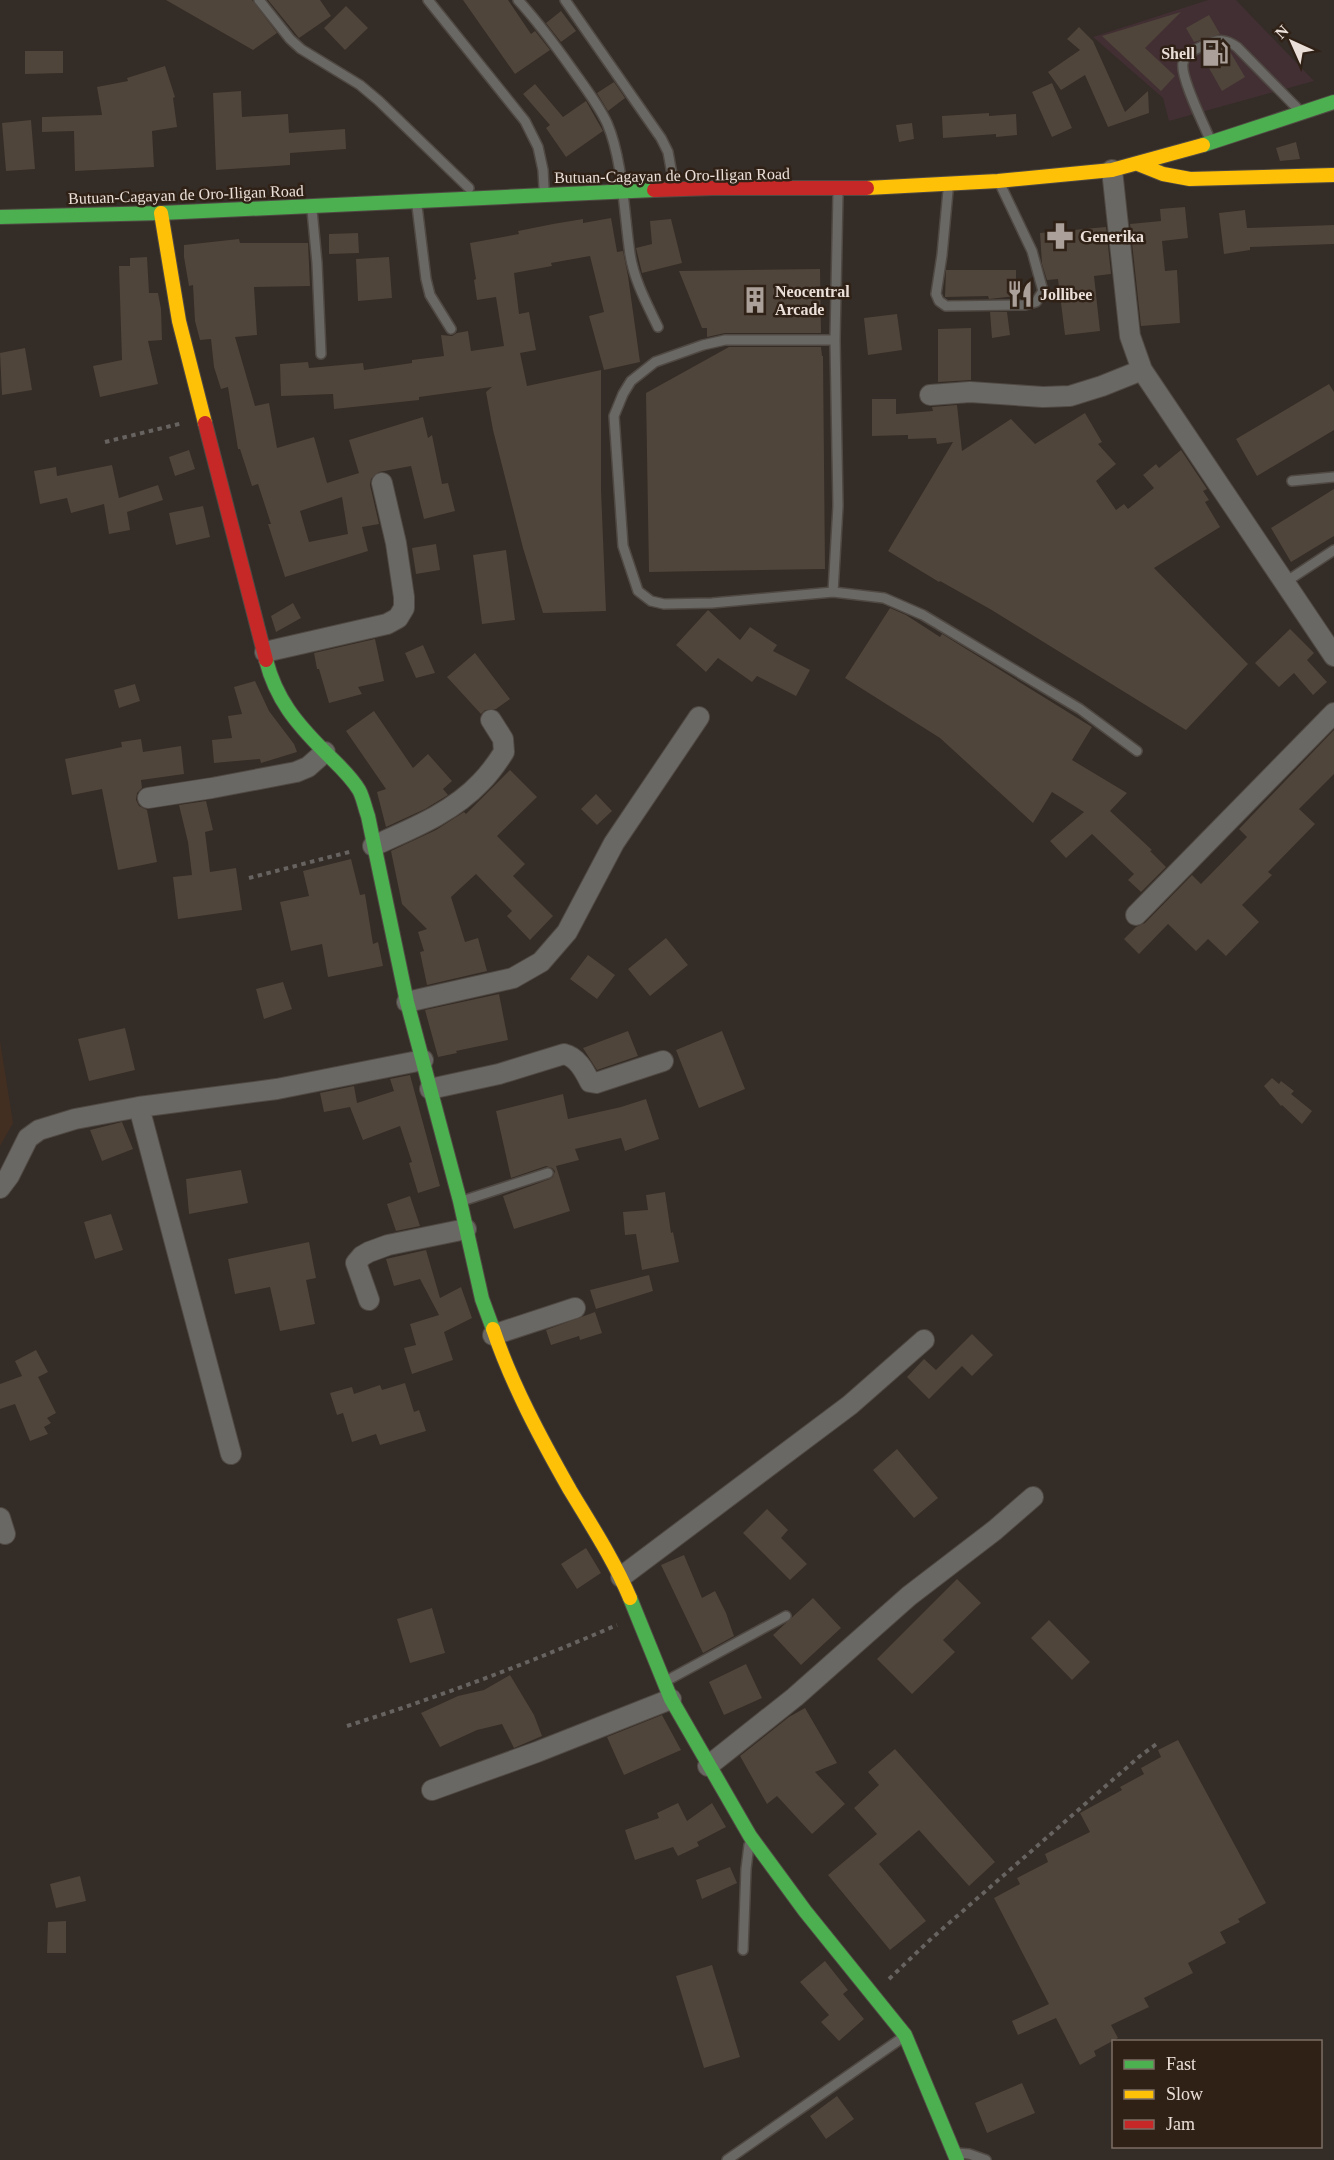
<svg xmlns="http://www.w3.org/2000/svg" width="1334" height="2160" font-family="'Times New Roman',serif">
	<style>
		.commercial { fill: #422f33 }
		.built { fill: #432f22 }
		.building { fill: #50453b; fill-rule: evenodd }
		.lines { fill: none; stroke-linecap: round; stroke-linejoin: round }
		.lane-casing { stroke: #504943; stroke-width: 12 }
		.street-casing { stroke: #504943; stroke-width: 22 }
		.fast-casing { stroke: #504943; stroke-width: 16 }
		.slow-casing { stroke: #504943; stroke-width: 16 }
		.jam-casing { stroke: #504943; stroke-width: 16 }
		.path { stroke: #676360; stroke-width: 4; stroke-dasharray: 4.5 4.5; stroke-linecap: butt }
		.lane { stroke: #6a6864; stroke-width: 9 }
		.street { stroke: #6a6864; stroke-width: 20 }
		.fast { stroke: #4caf50; stroke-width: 14 }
		.slow { stroke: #ffc107; stroke-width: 14 }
		.jam { stroke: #c62828; stroke-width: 14 }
		.labels { text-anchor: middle; stroke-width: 5; stroke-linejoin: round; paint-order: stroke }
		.poi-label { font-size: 16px; font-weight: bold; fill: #ebe0d9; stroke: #302116; text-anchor: start }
		.street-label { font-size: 16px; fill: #ebe0d9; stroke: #302116 }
	</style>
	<rect width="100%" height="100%" fill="#342c26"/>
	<!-- commercial -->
	<path class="commercial" d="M 1208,0 L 1236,0 L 1314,81 L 1169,121 L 1163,98 L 1093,37 Z"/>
	<!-- built -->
	<path class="built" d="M 0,1041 L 13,1123 L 0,1146 Z"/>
	<!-- building -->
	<path class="building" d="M 166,0 L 252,0 L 277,33 L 253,50 Z
		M 268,0 L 320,0 L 331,16 L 299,38 Z
		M 463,0 L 508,0 L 531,34 L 535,31 L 550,50 L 515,74 Z
		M 346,6 L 368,28 L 345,50 L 324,28 Z
		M 561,11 L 576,31 L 561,42 L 546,23 Z
		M 1181,12 L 1145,48 L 1175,76 L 1161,91 L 1102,36 Z
		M 1209,15 L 1220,34 L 1194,42 L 1186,28 Z
		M 1079,27 L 1093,41 L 1125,112 L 1148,91 L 1149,113 L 1108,127 L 1085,75 L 1061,90 L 1048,72 L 1080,50 L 1067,39 Z
		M 1219,47 L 1229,50 L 1245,77 L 1222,91 L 1201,54 Z
		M 25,51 L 63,51 L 63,73 L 25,74 Z
		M 165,66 L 175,97 L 173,98 L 177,127 L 152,131 L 154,167 L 75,171 L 74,131 L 42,132 L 42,117 L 102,115 L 97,87 L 128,81 L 127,78 Z
		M 614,82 L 625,98 L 608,111 L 597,93 Z
		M 1052,83 L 1072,128 L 1052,137 L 1032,92 Z
		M 535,84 L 563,117 L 586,101 L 603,131 L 566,157 L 546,128 L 550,125 L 523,94 Z
		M 241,91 L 242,117 L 288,114 L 289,133 L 345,129 L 346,149 L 290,153 L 290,165 L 216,170 L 213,93 Z
		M 989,113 L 989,116 L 1016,114 L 1017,135 L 996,137 L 996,134 L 943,138 L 942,116 Z
		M 31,120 L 35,169 L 6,171 L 2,123 Z
		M 912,123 L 914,139 L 899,142 L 896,125 Z
		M 1296,142 L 1300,159 L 1280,161 L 1276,148 Z
		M 1185,207 L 1188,238 L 1162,241 L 1165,271 L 1177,270 L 1180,323 L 1141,326 L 1130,224 L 1161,221 L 1160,209 Z
		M 1245,210 L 1247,228 L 1334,225 L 1334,244 L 1250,247 L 1250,250 L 1224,254 L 1219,213 Z
		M 611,218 L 617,252 L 623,251 L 628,276 L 640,362 L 604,370 L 589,316 L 604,312 L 590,256 L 551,263 L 552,266 L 514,273 L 519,314 L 529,312 L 536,350 L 520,353 L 527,386 L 601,370 L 601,490 L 606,611 L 543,613 L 523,548 L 493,430 L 486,392 L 492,387 L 419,397 L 419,400 L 334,409 L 333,394 L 281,396 L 280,364 L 308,362 L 309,368 L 363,363 L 364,370 L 412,363 L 412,360 L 444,356 L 441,335 L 452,336 L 457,333 L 468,331 L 471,351 L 504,346 L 496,297 L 477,300 L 474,280 L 476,279 L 470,243 L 519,234 L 518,231 L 553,224 L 583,219 L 583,223 Z
		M 671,219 L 682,263 L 642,273 L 636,248 L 652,244 L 650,221 Z
		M 1106,227 L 1111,274 L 1094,276 L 1100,331 L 1065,335 L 1058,279 L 1047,280 L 1042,264 L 1040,233 Z
		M 358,233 L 359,253 L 329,254 L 329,234 Z
		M 239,239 L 240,243 L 308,243 L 310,286 L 254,287 L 257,335 L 235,337 L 255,406 L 269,403 L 277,448 L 314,437 L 327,483 L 359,473 L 349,440 L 423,417 L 428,438 L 432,435 L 442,484 L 448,483 L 455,511 L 424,519 L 411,466 L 379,472 L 371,479 L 370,485 L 379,524 L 362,527 L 368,551 L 285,577 L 268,524 L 271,524 L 258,484 L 252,486 L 240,449 L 238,449 L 228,387 L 221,389 L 214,367 L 211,339 L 200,340 L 195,321 L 193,285 L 189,286 L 184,257 L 184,245 ZM 342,497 L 348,534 L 309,542 L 300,511 Z
		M 147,257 L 149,293 L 158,293 L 161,309 L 162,340 L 148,341 L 158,384 L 100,397 L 93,366 L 122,360 L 119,266 L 130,266 L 130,258 Z
		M 389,257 L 392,298 L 358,301 L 356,259 Z
		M 820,269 L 821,333 L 725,333 L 707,337 L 707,328 L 702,328 L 679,271 Z
		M 946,270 L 1016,270 L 1016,296 L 989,299 L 988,296 L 945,297 Z
		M 990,312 L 1007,312 L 1010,335 L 992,338 Z
		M 897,314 L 902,350 L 868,355 L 864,318 Z
		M 971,328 L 971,380 L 938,382 L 938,329 Z
		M 729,347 L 821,347 L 822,356 L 823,356 L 825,569 L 649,572 L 646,393 Z
		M 25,348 L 32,390 L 2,395 L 0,353 Z
		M 1329,384 L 1334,392 L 1334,430 L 1257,476 L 1236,439 Z
		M 872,399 L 896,399 L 896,414 L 933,411 L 932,407 L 957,405 L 962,451 L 1011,419 L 1035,444 L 1085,413 L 1102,442 L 1098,444 L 1116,464 L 1096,481 L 1116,510 L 1124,504 L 1128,509 L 1154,488 L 1143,475 L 1156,464 L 1159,468 L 1181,450 L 1207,489 L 1203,491 L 1209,500 L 1205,502 L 1220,527 L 1154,568 L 1248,664 L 1186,730 L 990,609 L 940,581 L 939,582 L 888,551 L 953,442 L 937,444 L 936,438 L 908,439 L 908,435 L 872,436 Z
		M 189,450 L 195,469 L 175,476 L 169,457 Z
		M 112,465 L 119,498 L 158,485 L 163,500 L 127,512 L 130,530 L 109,534 L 104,504 L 71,513 L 67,498 L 40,504 L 34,471 L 56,467 L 57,476 Z
		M 1334,489 L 1334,536 L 1291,562 L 1271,528 Z
		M 203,506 L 210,537 L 176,545 L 169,513 Z
		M 436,544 L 440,570 L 416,574 L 412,548 Z
		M 506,550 L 515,620 L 482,624 L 473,555 Z
		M 293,603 L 301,618 L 276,632 L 271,616 Z
		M 890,608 L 906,615 L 940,637 L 942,634 L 1092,727 L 1072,760 L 1127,793 L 1110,811 L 1152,850 L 1150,851 L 1166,867 L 1141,892 L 1128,880 L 1134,874 L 1092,834 L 1066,858 L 1050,841 L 1084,812 L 1052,792 L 1033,823 L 940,738 L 845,678 Z
		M 708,610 L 740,640 L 750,627 L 777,645 L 773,651 L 810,670 L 796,696 L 757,676 L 752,682 L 718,658 L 706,672 L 676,645 Z
		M 1290,629 L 1314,653 L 1307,660 L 1327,682 L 1313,695 L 1294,673 L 1279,687 L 1255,663 Z
		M 375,639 L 384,681 L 358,687 L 362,694 L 329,703 L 319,669 L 317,669 L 314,653 Z
		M 423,645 L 435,673 L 416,678 L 405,653 Z
		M 475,653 L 510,699 L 496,709 L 485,710 L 481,714 L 447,677 Z
		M 255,681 L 269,711 L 294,744 L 297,752 L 261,763 L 260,759 L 214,763 L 212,740 L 232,738 L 228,716 L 242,714 L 234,687 Z
		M 135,684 L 140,701 L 119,708 L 114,690 Z
		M 374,711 L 413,768 L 428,754 L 452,781 L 443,789 L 448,795 L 425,809 L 386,827 L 377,792 L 386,789 L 346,731 Z
		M 1334,730 L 1334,774 L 1299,809 L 1315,824 L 1268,872 L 1272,875 L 1242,905 L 1259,922 L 1226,956 L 1208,939 L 1196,951 L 1168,924 L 1139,954 L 1124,939 L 1136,927 L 1145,923 L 1192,875 L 1201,884 L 1247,837 L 1239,829 Z
		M 141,739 L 143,752 L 181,746 L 184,774 L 141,780 L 142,788 L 137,793 L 136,800 L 139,806 L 147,810 L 157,862 L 118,870 L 102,789 L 72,795 L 65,759 L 122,747 L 121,742 Z
		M 510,770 L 537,797 L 497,836 L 525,864 L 513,876 L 553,916 L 530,940 L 507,916 L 512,911 L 476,874 L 451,897 L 465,942 L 478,938 L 487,971 L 427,985 L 420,952 L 424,951 L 418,932 L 427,929 L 402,904 L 391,851 L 436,830 L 464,812 L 466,814 Z
		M 596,794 L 612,811 L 597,825 L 581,809 Z
		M 206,801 L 213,830 L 205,832 L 210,872 L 236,868 L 242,910 L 178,919 L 173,877 L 192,875 L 188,842 L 179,805 Z
		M 351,859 L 360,895 L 365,894 L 373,944 L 378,942 L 383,966 L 328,977 L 322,944 L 291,951 L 280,902 L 309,896 L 303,871 Z
		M 666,938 L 688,965 L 650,996 L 628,969 Z
		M 588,955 L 615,975 L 597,999 L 570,979 Z
		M 283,982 L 292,1009 L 264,1019 L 256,989 Z
		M 499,994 L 508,1040 L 456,1051 L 457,1053 L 438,1057 L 425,1010 Z
		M 125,1028 L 135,1070 L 89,1081 L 78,1039 Z
		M 628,1031 L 638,1056 L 597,1070 L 583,1048 Z
		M 722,1031 L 745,1089 L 699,1108 L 676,1050 Z
		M 410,1075 L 440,1186 L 418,1193 L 409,1163 L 412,1162 L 400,1126 L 363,1140 L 350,1107 L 324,1112 L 320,1093 L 354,1086 L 357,1103 L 394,1091 L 390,1079 Z
		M 1272,1078 L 1279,1084 L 1281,1081 L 1294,1091 L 1291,1094 L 1312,1111 L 1302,1124 L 1282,1105 L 1281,1106 L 1264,1086 Z
		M 563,1094 L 568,1119 L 621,1107 L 646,1099 L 659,1139 L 625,1151 L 621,1138 L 575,1149 L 579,1160 L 556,1166 L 570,1211 L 514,1229 L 503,1196 L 550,1179 L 553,1177 L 555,1171 L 552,1168 L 546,1166 L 511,1178 L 496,1111 Z
		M 122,1122 L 133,1149 L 102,1161 L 90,1130 Z
		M 241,1170 L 248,1203 L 189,1214 L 186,1179 Z
		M 665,1192 L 671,1233 L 673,1232 L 679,1262 L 642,1270 L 636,1234 L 625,1235 L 623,1212 L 648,1210 L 646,1195 Z
		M 410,1196 L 420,1226 L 396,1231 L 387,1204 Z
		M 111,1214 L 123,1250 L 95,1259 L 84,1222 Z
		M 309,1242 L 316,1278 L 306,1280 L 315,1324 L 280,1331 L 270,1287 L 235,1294 L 228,1259 Z
		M 426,1250 L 440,1298 L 461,1287 L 472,1318 L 444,1332 L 453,1360 L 412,1374 L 404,1348 L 416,1345 L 410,1324 L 439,1315 L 420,1279 L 394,1286 L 386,1259 Z
		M 649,1275 L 653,1291 L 596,1309 L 590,1290 Z
		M 595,1312 L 602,1333 L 580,1340 L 579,1336 L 551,1345 L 546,1330 Z
		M 972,1334 L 993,1355 L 972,1376 L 962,1366 L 929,1399 L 907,1377 L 924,1359 L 936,1370 Z
		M 36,1350 L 48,1372 L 38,1377 L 56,1413 L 47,1418 L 51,1423 L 44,1427 L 48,1434 L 30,1441 L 15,1404 L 0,1409 L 0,1384 L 22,1376 L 15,1361 Z
		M 405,1383 L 414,1412 L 419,1410 L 426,1431 L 380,1445 L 376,1434 L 352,1442 L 343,1413 L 337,1415 L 330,1393 L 352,1387 L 354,1394 L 380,1385 L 382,1390 Z
		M 897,1449 L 938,1498 L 914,1518 L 873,1470 Z
		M 767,1509 L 788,1530 L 781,1538 L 807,1564 L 790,1580 L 743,1533 Z
		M 586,1548 L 601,1573 L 577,1589 L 561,1564 Z
		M 684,1555 L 702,1598 L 715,1591 L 726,1613 L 734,1636 L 703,1653 L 661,1565 Z
		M 957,1579 L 981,1603 L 943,1640 L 955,1652 L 912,1694 L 877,1659 Z
		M 813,1598 L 841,1628 L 801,1665 L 773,1635 Z
		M 432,1608 L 445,1653 L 410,1663 L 397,1619 Z
		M 1049,1620 L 1090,1662 L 1072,1680 L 1031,1638 Z
		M 746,1664 L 762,1698 L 724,1715 L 709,1682 Z
		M 510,1675 L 534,1715 L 542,1736 L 514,1748 L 502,1724 L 477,1730 L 440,1747 L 421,1713 L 458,1696 L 484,1690 Z
		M 805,1708 L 837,1763 L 815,1772 L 845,1804 L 812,1834 L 777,1796 L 767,1804 L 740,1756 L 789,1717 Z
		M 662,1715 L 681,1750 L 624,1775 L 607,1737 Z
		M 1178,1740 L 1266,1903 L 1238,1919 L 1240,1922 L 1220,1932 L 1226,1943 L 1188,1963 L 1193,1973 L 1144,1998 L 1149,2007 L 1111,2025 L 1118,2038 L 1094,2051 L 1096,2056 L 1080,2065 L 1056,2018 L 1018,2035 L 1012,2021 L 1049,2004 L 994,1898 L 1020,1884 L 1017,1878 L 1048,1862 L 1045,1854 L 1090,1832 L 1080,1813 L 1122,1790 L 1120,1787 L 1144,1774 L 1141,1768 L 1161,1757 L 1158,1750 Z
		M 895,1749 L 995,1862 L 969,1886 L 919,1830 L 879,1864 L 926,1921 L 890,1950 L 828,1875 L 877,1834 L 854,1808 L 879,1785 L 868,1772 Z
		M 678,1803 L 687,1821 L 712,1803 L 726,1827 L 697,1842 L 699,1846 L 678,1856 L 673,1847 L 635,1860 L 625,1830 L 659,1818 L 657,1813 Z
		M 730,1867 L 737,1883 L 702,1899 L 696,1880 Z
		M 80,1876 L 86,1901 L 56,1908 L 50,1884 Z
		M 66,1921 L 66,1953 L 47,1953 L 48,1922 Z
		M 825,1961 L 848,1990 L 843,1994 L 864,2019 L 839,2041 L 821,2022 L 829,2015 L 800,1982 Z
		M 712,1965 L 740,2057 L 704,2068 L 676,1976 Z
		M 1022,2083 L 1035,2113 L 987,2133 L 975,2103 Z
		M 837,2096 L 854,2119 L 826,2139 L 810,2116 Z"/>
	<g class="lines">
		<defs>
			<path id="lane" d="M 259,0 L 290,39 L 301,49 L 360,85 L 379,101 L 469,188
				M 428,0 L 525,121 L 538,147 L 543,170 L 544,188
				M 518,0 C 538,22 555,45 572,69 C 584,86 598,104 607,123 C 623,160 624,214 630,254 C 634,280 647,304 658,327
				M 565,0 L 661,138 L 668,152 L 674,185
				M 1209,137 C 1203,123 1180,76 1183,63 C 1185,52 1199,48 1207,44 C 1219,39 1226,39 1237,47 L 1297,108
				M 948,191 L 942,255 L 936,294 L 939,301 L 946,306 L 1025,305 L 1036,302 L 1043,291 L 1032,251 L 1001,186
				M 838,194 L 835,340 L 838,506 L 833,592 L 884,598 L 923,615 L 1080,709 L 1137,751
				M 417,206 L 426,279 L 430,295 L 451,329
				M 312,210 L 317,263 L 321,354
				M 1292,481 L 1334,477
				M 1284,583 L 1334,550
				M 833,592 L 712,603 L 664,604 L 651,601 L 638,591 L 623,546 L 614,416 L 623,394 L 631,381 L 655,362 L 703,345 L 725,340 L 835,340
				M 462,1201 L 548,1173
				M 666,1681 L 786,1616
				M 743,1950 L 746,1869 L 749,1845
				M 957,2153 L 969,2154 L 986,2160
				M 727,2160 L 902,2038"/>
			<path id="street" d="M 1112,170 L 1130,336 L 1142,370 L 1334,656
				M 930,395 L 970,392 L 1043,397 L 1070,396 L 1102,386 L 1142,370
				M 265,652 L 387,624 L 398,618 L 404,608 L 404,597 L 396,543 L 382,483
				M 148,798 L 212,788 L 296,772 L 308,767 L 325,752
				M 373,846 C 411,829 452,813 481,782 C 490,773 497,763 504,752 L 503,739 L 491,720
				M 1136,915 L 1334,713
				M 407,1002 L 513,978 L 541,962 L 567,932 L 614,843 L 699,717
				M 430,1089 L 499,1074 L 564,1054 C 577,1057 584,1070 590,1082 L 596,1083 L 663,1061
				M 139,1107 L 231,1454
				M 0,1188 L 9,1176 L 28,1138 L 39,1130 L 75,1119 L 139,1107 L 277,1089 L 423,1060
				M 369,1300 L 356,1263 L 362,1256 L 369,1252 L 388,1245 L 466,1229
				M 493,1335 L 575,1308
				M 0,1518 L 5,1534
				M 621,1577 L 850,1405 L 924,1340
				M 708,1766 L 795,1697 L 909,1596 L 995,1530 L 1033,1497
				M 432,1790 L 537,1752 L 671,1699"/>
			<path id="fast" d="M 1203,145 L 1334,102
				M 0,217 L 161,213 L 654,190
				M 266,660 C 276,699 296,723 325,752 C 337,764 350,775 359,790 C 363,797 365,808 368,816 L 407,1002 L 460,1201 L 482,1299 L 493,1329
				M 630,1598 L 671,1699 L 750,1836 L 805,1911 L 905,2035 L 957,2160"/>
			<path id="slow" d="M 1138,164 L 1163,174 L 1190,179 L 1334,175
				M 867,188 L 998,181 L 1112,170 L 1203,145
				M 161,213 L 179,321 L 205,423
				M 493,1329 C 512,1385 541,1439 570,1490 C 591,1525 614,1560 630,1598"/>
			<path id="jam" d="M 654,190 L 713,188 L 867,188
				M 205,423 L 266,660"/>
		</defs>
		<!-- lane casing -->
		<use href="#lane" class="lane-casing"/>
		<!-- street casing -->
		<use href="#street" class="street-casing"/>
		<!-- fast casing -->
		<use href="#fast" class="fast-casing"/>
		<!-- slow casing -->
		<use href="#slow" class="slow-casing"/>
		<!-- jam casing -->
		<use href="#jam" class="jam-casing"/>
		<!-- path -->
		<path class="path" d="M 105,442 L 183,423
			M 249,878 L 353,851
			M 347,1726 C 439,1697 529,1663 617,1625
			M 889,1979 L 932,1938 L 1140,1756 L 1158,1743"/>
		<!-- lane -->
		<use href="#lane" class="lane"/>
		<!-- street -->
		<use href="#street" class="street"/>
		<!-- fast -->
		<use href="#fast" class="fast"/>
		<!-- slow -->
		<use href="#slow" class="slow"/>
		<!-- jam -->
		<use href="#jam" class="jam"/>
	</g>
	<!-- icons -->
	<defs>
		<symbol id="fuel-bare" viewBox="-9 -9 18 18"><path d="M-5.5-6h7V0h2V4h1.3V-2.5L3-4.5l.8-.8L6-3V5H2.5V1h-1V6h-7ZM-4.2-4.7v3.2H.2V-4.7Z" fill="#aba19a" stroke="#302116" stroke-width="2.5" paint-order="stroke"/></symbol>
		<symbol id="pharmacy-bare" viewBox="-9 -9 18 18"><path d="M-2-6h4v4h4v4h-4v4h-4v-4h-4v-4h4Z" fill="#aba19a" stroke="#302116" stroke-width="2.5" paint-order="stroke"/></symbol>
		<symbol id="restaurant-bare" viewBox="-9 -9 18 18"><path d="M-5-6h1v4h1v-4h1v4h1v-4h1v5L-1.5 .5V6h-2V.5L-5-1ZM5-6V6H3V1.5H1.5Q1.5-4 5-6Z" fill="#aba19a" stroke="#302116" stroke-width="2.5" paint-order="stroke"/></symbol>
		<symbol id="building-bare" viewBox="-9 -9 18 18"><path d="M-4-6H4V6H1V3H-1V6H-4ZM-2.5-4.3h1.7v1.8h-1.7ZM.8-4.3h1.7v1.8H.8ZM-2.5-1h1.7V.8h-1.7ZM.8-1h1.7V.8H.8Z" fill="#aba19a" stroke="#302116" stroke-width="2.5" paint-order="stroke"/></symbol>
	</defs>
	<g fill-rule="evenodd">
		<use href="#fuel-bare" x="1196" y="34" width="38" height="38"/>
		<use href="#pharmacy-bare" x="1041" y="217" width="38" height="38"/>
		<use href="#restaurant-bare" x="1001" y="275" width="38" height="38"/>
		<use href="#building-bare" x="736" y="281" width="38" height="38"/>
	</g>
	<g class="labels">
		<!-- poi labels -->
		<g class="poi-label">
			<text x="1195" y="59" text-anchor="end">Shell</text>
			<text x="1080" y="242">Generika</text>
			<text x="775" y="297">Neocentral<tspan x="775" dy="18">Arcade</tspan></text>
			<text x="1040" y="300">Jollibee</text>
		</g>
		<!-- street labels -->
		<g class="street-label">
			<text transform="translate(672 175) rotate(-1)" y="6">Butuan-Cagayan de Oro-Iligan Road</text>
			<text transform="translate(186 194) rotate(-2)" y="6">Butuan-Cagayan de Oro-Iligan Road</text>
		</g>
	</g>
	<!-- legend -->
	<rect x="1112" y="2040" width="210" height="108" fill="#302116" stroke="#7b6d64" stroke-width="1.5"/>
	<rect x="1124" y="2060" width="30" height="9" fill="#4caf50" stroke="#7b6d64" stroke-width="1.5"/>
	<text x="1166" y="2070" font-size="18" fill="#ebe0d9">Fast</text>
	<rect x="1124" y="2090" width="30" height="9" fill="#ffc107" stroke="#7b6d64" stroke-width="1.5"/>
	<text x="1166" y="2100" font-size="18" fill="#ebe0d9">Slow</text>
	<rect x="1124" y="2120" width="30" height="9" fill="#c62828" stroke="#7b6d64" stroke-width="1.5"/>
	<text x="1166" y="2130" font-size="18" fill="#ebe0d9">Jam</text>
	<!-- north arrow -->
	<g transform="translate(1292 42) rotate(315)" stroke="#302116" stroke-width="4.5" paint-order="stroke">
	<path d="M0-4.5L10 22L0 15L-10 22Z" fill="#ebe0d9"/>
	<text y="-9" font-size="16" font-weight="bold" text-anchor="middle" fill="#ebe0d9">N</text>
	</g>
</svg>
